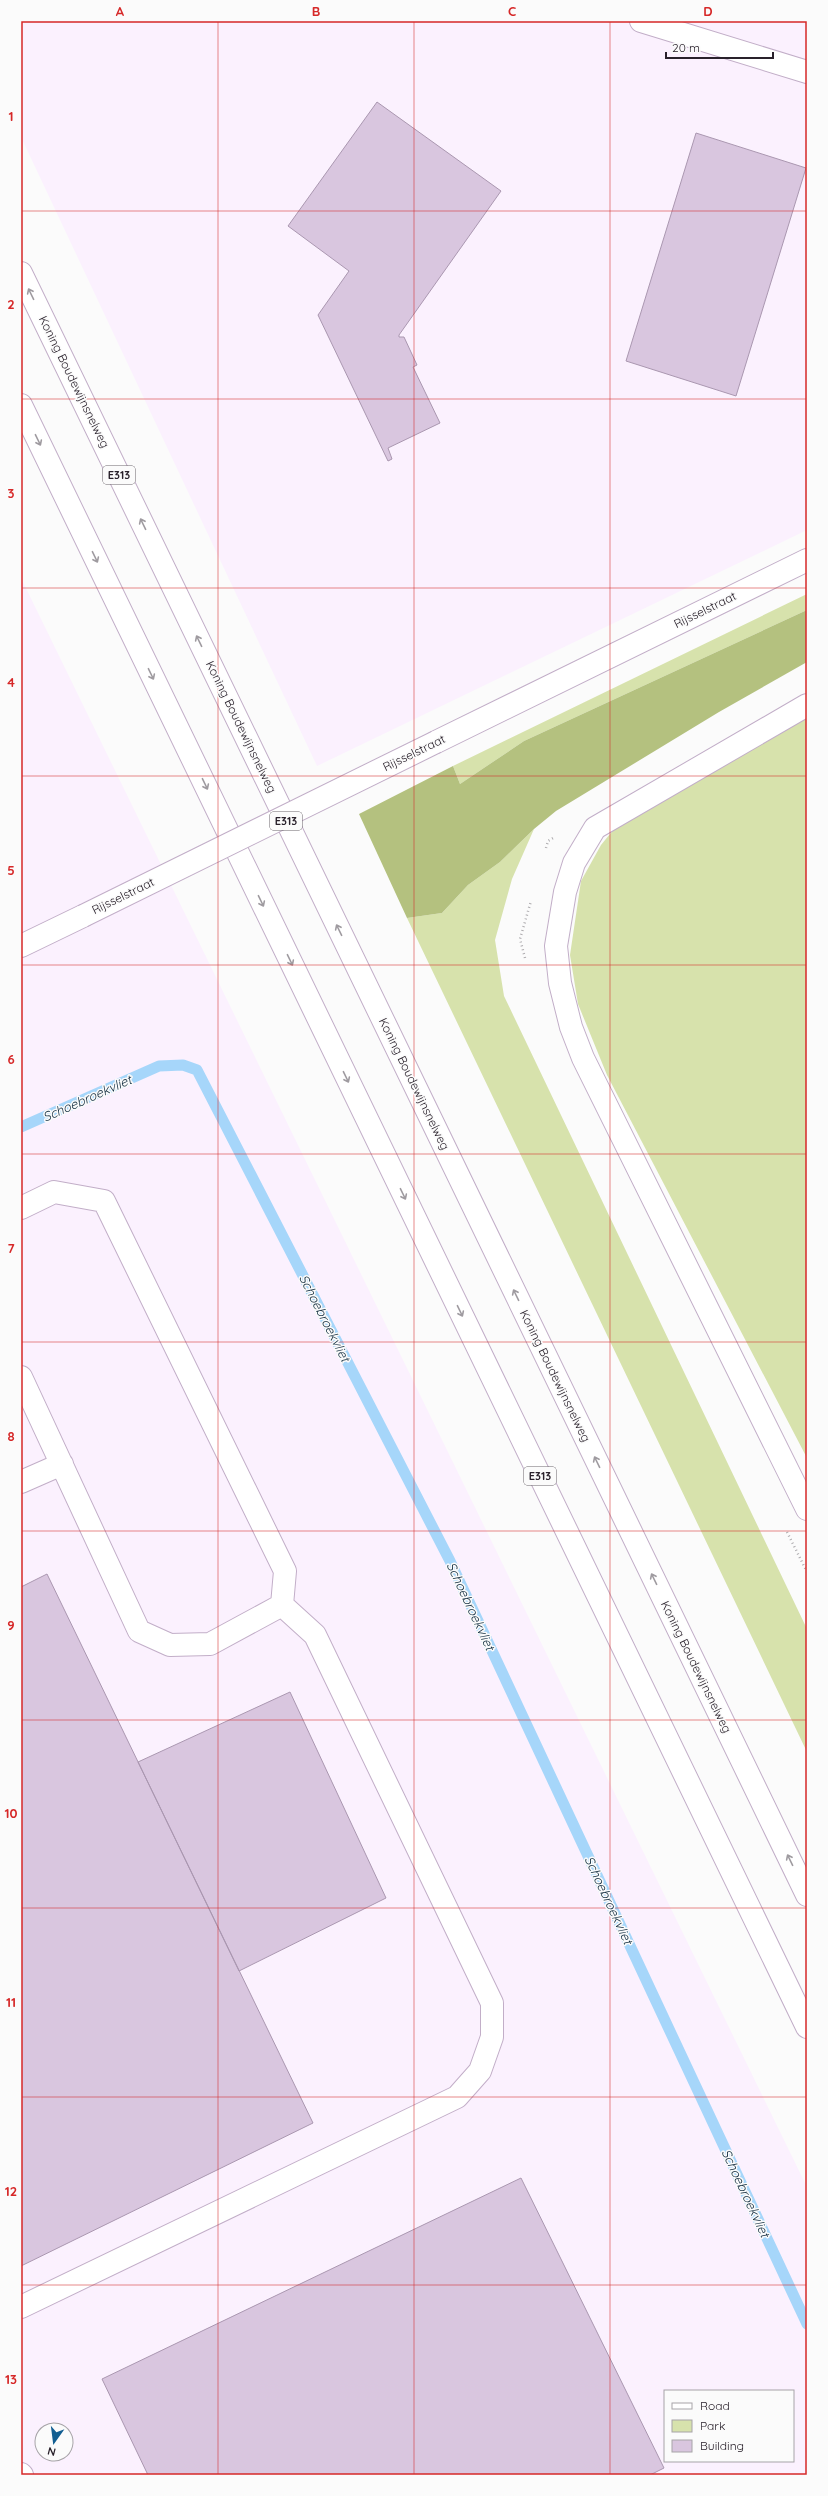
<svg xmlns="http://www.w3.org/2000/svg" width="828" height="2496" font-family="Quicksand,sans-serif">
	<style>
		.built { fill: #fbf1fe; fill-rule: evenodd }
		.green { fill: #d7e2ac }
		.forest { fill: #b4c17f }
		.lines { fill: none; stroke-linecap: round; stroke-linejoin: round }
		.stream { stroke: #a6d6fa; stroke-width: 11 }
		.building { fill: #d9c6df; stroke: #aa97b0 }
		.minor-casing { stroke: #c2aec8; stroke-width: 24 }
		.highway-casing { stroke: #c2aec8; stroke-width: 24 }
		.path { stroke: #afadb0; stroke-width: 2.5; stroke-dasharray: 1 3; stroke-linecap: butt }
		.minor { stroke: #fff; stroke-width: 22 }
		.highway { stroke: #fff; stroke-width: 22 }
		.minor-bridge-casing { stroke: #c2aec8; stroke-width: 24; stroke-linecap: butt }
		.minor-bridge { stroke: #fff; stroke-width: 22 }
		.oneway { stroke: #9f9ba0 }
		.grid { fill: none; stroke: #d62828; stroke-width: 1; stroke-opacity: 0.55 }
		.labels { text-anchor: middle; stroke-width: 3; stroke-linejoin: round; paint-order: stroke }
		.shield { fill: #fbfbfb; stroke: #686269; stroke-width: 1 }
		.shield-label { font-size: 11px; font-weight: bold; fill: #29212b }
		.street-label { font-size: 12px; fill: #29212b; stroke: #fbfbfb }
		.water-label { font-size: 13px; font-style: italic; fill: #132e40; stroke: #fbfbfb }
		.neatline { fill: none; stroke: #d62828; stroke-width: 1.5 }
		.grid-label { font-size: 13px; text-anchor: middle; font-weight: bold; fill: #d62828 }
	</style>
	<rect width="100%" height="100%" fill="#fbfbfb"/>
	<!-- built -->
	<path class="built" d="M 21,21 L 807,21 L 807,530 L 317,766 L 21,137 Z
		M 21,578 L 807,2187 L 807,2475 L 21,2475 ZM 665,2391 L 793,2391 L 793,2461 L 665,2461 ZM 42,2430 L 66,2430 L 66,2454 L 42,2454 Z"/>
	<!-- green -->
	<path class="green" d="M 807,594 L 807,610 L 524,741 L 460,784 L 453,766 Z
		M 807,715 L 807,1458 L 607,1075 L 578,1004 L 570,955 L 581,881 L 601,845 L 614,829 Z
		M 534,829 L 512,879 L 495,940 L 504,996 L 807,1629 L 807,1752 L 407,918 L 442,913 L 468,885 L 500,862 Z"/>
	<!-- forest -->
	<path class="forest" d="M 807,610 L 807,662 L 719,712 L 556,811 L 534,829 L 500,862 L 468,885 L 442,913 L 407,918 L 359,814 L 453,766 L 460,784 L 524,741 Z"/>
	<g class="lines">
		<!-- stream -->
		<path class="stream" d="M 21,1127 L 159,1066 L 183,1065 L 197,1070 L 450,1561 L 807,2324"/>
	</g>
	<!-- building -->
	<path class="building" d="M 377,102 L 501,191 L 399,335 L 399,337 L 404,337 L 417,365 L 413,367 L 440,423 L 388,448 L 392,459 L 388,461 L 318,315 L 349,271 L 288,226 Z
		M 696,133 L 806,168 L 736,396 L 626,361 Z
		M 47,1574 L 313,2123 L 21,2266 L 21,1587 Z
		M 290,1692 L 386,1898 L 239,1971 L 138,1762 Z
		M 521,2178 L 664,2468 L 650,2475 L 148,2475 L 102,2379 Z"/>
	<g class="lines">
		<defs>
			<path id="minor" d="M 641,21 L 807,72
				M 807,705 L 595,828 L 574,863 L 565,892 L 556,946 L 560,983 L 571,1027 L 583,1058 L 807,1509
				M 436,742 L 807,560
				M 21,946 L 83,916
				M 21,1208 L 54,1192 L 104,1201 L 285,1571 L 282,1605 L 210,1644 L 170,1645 L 139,1631 L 21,1377
				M 21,1482 L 62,1464
				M 21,2307 L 457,2097 L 480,2071 L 492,2037 L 492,2003 L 315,1635 L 282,1605
				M 21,2474 L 22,2475"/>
			<path id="highway" d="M 21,273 L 807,1895
				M 21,405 L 807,2027"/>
		</defs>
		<!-- minor casing -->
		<use href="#minor" class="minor-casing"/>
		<!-- highway casing -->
		<use href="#highway" class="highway-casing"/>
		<!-- path -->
		<path class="path" d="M 546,848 L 548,841 L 553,838
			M 525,958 L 520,939 L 531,901
			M 787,1532 L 807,1572"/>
		<!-- minor -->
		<use href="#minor" class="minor"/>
		<!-- highway -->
		<use href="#highway" class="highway"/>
		<defs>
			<path id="minor-bridge" d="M 83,916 L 436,742"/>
		</defs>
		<!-- minor-bridge casing -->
		<use href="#minor-bridge" class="minor-bridge-casing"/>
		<!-- minor-bridge -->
		<use href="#minor-bridge" class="minor-bridge"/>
	</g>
	<!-- one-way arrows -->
	<defs><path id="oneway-shaft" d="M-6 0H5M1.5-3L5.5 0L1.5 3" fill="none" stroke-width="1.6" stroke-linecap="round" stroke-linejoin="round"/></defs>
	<g class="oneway">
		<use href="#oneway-shaft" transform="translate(31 294) rotate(-116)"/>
		<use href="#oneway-shaft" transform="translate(38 440) rotate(64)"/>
		<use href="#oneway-shaft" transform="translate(143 524) rotate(-116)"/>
		<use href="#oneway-shaft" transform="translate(95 557) rotate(64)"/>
		<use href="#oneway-shaft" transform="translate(199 641) rotate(-116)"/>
		<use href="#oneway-shaft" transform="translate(151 674) rotate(64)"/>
		<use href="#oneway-shaft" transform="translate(205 784) rotate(64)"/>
		<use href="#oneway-shaft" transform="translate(261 901) rotate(64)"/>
		<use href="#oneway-shaft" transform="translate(339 930) rotate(-116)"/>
		<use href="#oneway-shaft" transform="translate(290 960) rotate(64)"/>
		<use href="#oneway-shaft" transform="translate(346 1077) rotate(64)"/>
		<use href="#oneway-shaft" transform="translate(403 1194) rotate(64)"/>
		<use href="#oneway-shaft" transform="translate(516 1295) rotate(-116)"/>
		<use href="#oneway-shaft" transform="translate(460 1311) rotate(64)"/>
		<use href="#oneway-shaft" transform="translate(597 1462) rotate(-116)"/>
		<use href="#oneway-shaft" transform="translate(654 1579) rotate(-116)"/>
		<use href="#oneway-shaft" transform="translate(790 1860) rotate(-116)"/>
	</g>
	<!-- grid -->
	<path class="grid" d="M 218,21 L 218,2475M 414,21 L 414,2475M 610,21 L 610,2475M 21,211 L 807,211M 21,399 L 807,399M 21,588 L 807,588M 21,776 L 807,776M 21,965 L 807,965M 21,1154 L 807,1154M 21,1342 L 807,1342M 21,1531 L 807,1531M 21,1720 L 807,1720M 21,1908 L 807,1908M 21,2097 L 807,2097M 21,2285 L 807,2285"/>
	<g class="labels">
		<!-- shield labels -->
		<g class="shield">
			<rect x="103" y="466" width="32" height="18" rx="3"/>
			<rect x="270" y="812" width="32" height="18" rx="3"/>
			<rect x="524" y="1467" width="32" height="18" rx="3"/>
		</g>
		<g class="shield-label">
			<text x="119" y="479">E313</text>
			<text x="286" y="825">E313</text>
			<text x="540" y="1480">E313</text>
		</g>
		<!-- street labels -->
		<g class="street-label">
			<text transform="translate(74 382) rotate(64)" y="4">Koning Boudewijnsnelweg</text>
			<text transform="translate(705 610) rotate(-26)" y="4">Rijsselstraat</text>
			<text transform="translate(241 727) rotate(64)" y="4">Koning Boudewijnsnelweg</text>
			<text transform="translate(414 753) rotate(-26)" y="4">Rijsselstraat</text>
			<text transform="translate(123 896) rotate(-26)" y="4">Rijsselstraat</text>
			<text transform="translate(414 1084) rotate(64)" y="4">Koning Boudewijnsnelweg</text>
			<text transform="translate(555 1376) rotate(64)" y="4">Koning Boudewijnsnelweg</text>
			<text transform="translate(696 1667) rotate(64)" y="4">Koning Boudewijnsnelweg</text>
		</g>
		<!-- water labels -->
		<g class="water-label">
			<text transform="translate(87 1098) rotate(-24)" y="5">Schoebroekvliet</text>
			<text transform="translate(325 1318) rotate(63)" y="5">Schoebroekvliet</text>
			<text transform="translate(471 1606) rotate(65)" y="5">Schoebroekvliet</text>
			<text transform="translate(609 1900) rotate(65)" y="5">Schoebroekvliet</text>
			<text transform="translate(746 2193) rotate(65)" y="5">Schoebroekvliet</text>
		</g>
	</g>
	<!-- border -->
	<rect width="828" height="2496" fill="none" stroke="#fbfbfb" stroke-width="44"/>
	<!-- legend -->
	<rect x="664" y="2390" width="130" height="72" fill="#fbfbfb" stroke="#a7a4a8"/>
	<rect x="672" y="2403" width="20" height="6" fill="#ffffff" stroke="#a7a4a8"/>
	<text x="700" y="2410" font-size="12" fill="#29212b">Road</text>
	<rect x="672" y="2420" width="20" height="12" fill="#d7e2ac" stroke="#a7a4a8"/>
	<text x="700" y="2430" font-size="12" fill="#29212b">Park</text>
	<rect x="672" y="2440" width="20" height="12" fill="#d9c6df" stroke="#a7a4a8"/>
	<text x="700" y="2450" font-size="12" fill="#29212b">Building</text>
	<!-- north arrow -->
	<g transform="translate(54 2442) rotate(194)"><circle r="19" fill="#fbfbfb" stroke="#a7a4a8"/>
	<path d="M0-3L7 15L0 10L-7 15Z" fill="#115e91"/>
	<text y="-6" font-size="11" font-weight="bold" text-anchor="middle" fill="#29212b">N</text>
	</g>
	<!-- scale -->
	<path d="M666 52v6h107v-6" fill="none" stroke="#29212b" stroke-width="2"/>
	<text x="672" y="52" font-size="12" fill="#29212b" stroke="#fbfbfb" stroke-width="3" paint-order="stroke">20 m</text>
	<rect x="22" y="22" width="784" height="2452" class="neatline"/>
	<g class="grid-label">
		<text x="120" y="16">A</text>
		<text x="316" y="16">B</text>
		<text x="512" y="16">C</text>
		<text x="708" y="16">D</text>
		<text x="11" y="121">1</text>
		<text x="11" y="309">2</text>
		<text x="11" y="498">3</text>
		<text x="11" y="687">4</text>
		<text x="11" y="875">5</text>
		<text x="11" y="1064">6</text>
		<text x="11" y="1253">7</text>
		<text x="11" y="1441">8</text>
		<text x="11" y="1630">9</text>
		<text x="11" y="1818">10</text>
		<text x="11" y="2007">11</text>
		<text x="11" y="2196">12</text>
		<text x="11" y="2384">13</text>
	</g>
</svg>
